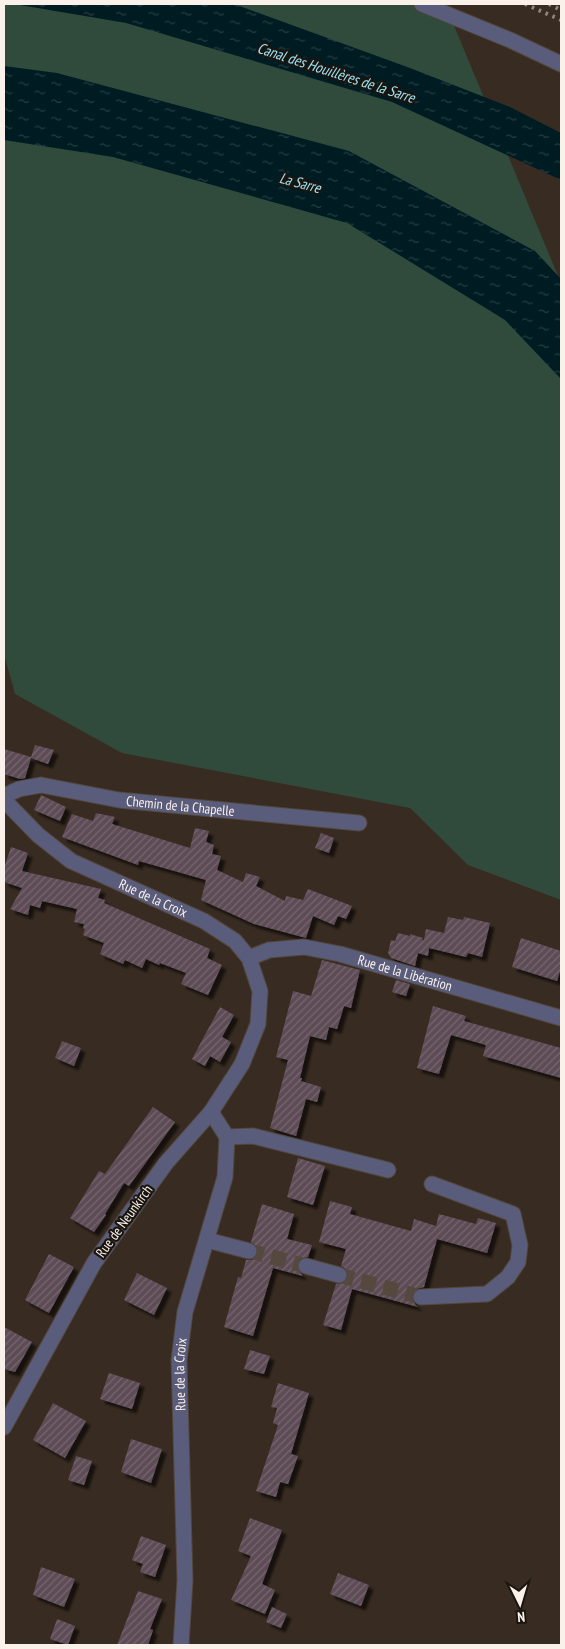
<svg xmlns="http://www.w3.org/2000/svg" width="565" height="1649" font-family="'PT Sans Narrow',sans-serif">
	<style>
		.grass { fill: #304b3c }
		.water { fill: url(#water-ripples) }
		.building { fill: url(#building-hatch); filter: url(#shadow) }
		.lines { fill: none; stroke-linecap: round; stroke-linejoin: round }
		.minor-tunnel { stroke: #55493f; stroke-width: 15; stroke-dasharray: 15 8; stroke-linecap: butt }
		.minor-casing { stroke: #53473d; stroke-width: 17 }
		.minor { stroke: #595c7a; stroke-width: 15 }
		.rail { stroke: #92867e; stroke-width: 4; stroke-dasharray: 2.5 5; stroke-linecap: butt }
		.labels { text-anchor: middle; stroke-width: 4.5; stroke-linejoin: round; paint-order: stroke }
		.street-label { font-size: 14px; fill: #fbf1eb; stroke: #1b1510 }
		.water-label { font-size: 15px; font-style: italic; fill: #9ce4f6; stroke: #1b1510 }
	</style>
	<defs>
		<pattern id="water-ripples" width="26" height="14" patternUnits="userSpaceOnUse" patternTransform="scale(1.25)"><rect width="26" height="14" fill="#001c23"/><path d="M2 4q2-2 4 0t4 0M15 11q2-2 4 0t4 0" fill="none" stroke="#263d43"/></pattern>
		<pattern id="building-hatch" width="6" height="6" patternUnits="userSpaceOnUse" patternTransform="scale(1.25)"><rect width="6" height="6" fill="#5d4c56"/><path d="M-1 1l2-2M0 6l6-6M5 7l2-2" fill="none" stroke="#75666e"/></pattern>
		<filter id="shadow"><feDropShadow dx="4.5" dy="4.5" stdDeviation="1" flood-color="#0009"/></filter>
	</defs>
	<rect width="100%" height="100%" fill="#382b21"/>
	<!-- grass -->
	<path class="grass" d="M 4,4 L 445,4 L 561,283 L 561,900 L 468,865 L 410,808 L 122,753 L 15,694 L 4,654 Z"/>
	<!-- water -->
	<path class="water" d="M 14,4 L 234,4 L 410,68 L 510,107 L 561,133 L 561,180 L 392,102 L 126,23 Z
		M 4,66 L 57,73 L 349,151 L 535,251 L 561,279 L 561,379 L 505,320 L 347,223 L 113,157 L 4,140 Z"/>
	<!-- building -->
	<path class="building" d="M 35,745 L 54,750 L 48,764 L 31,758 L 25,778 L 20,779 L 4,774 L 4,749 L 31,757 Z
		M 41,795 L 66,807 L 60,821 L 34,810 Z
		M 96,813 L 115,817 L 112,824 L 190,848 L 195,828 L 209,831 L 206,842 L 214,845 L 212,854 L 221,856 L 217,870 L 243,882 L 246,873 L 260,877 L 256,886 L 285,901 L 286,896 L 303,900 L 308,889 L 352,906 L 346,919 L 338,916 L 334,925 L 313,916 L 306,938 L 254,924 L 201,900 L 206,880 L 139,861 L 138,865 L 62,837 L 72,814 L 93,821 Z
		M 321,833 L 334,838 L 329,853 L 315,848 Z
		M 11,847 L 28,853 L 22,871 L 101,889 L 98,898 L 105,900 L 104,903 L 210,949 L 207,958 L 222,965 L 208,995 L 181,984 L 186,973 L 160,963 L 159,965 L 146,959 L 142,968 L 125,960 L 123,964 L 100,954 L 104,943 L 83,935 L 85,929 L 83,928 L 84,924 L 74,922 L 77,909 L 42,901 L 40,908 L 30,905 L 28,915 L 10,909 L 22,888 L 4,882 L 4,868 Z
		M 448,917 L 463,920 L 464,917 L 490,923 L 482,957 L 468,953 L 466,957 L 429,948 L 428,956 L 418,953 L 415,966 L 391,958 L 388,953 L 391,940 L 395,941 L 398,933 L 410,936 L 410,934 L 423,938 L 422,940 L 424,940 L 426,929 L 444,933 Z
		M 521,938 L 561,951 L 561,968 L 557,981 L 512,967 Z
		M 322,960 L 360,970 L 351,1008 L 344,1006 L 337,1029 L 329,1027 L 326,1040 L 310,1036 L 300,1078 L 302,1078 L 301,1081 L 321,1087 L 317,1102 L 306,1099 L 296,1136 L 270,1128 L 288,1060 L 276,1057 L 293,991 L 311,996 Z
		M 396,980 L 410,984 L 406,996 L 392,992 Z
		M 433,1006 L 466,1016 L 464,1021 L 561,1048 L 561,1078 L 483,1056 L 486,1045 L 451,1035 L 439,1074 L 417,1068 Z
		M 220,1007 L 234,1015 L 222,1037 L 231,1042 L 220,1062 L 210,1056 L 205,1066 L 192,1059 Z
		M 62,1041 L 81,1048 L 74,1066 L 55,1058 Z
		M 153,1107 L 175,1122 L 129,1186 L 124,1183 L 105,1214 L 106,1215 L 94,1232 L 70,1218 L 99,1171 L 105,1174 Z
		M 298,1158 L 325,1166 L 313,1205 L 287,1197 Z
		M 330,1201 L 352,1207 L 350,1214 L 411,1231 L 414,1219 L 436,1226 L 439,1214 L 476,1224 L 478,1218 L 496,1223 L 487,1253 L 437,1239 L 424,1287 L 416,1289 L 413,1293 L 413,1302 L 418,1307 L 352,1289 L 341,1330 L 323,1325 L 336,1284 L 345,1282 L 348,1277 L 346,1269 L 341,1266 L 346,1249 L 319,1242 Z
		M 262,1204 L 294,1214 L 287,1239 L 312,1245 L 308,1257 L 300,1259 L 297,1264 L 297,1269 L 303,1276 L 273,1268 L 253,1336 L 224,1327 L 238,1277 L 241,1278 L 246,1260 L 252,1260 L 258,1254 L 258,1248 L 251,1242 Z
		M 49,1254 L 74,1267 L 49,1313 L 25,1300 Z
		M 137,1273 L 167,1288 L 154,1315 L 124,1300 Z
		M 4,1327 L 32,1342 L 15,1372 L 4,1369 Z
		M 250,1350 L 270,1356 L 264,1374 L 244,1369 Z
		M 109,1373 L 140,1383 L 132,1409 L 100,1399 Z
		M 278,1383 L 309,1393 L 291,1454 L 298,1456 L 288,1484 L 280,1482 L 276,1497 L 256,1491 L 278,1425 L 273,1423 L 277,1408 L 271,1407 Z
		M 53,1403 L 86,1421 L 65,1458 L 33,1440 Z
		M 131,1439 L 162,1449 L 151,1483 L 121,1472 Z
		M 76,1456 L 92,1461 L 84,1485 L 68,1480 Z
		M 250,1518 L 282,1530 L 262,1584 L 275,1590 L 265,1614 L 231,1600 L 251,1556 L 238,1551 Z
		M 141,1536 L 166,1545 L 155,1577 L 140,1572 L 143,1564 L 132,1560 Z
		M 41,1567 L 75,1579 L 64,1607 L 33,1595 Z
		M 338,1573 L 369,1585 L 361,1606 L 330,1594 Z
		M 138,1591 L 162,1599 L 150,1629 L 153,1630 L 148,1645 L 117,1645 Z
		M 272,1607 L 287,1614 L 281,1628 L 266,1622 Z
		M 57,1619 L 75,1626 L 68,1645 L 50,1639 Z"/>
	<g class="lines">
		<!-- minor-tunnel -->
		<path class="minor-tunnel" d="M 249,1251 L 306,1266
			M 339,1275 L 421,1297"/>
		<defs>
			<g id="minor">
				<path d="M 422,4 L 510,40 L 561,64"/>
				<path id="s1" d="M 4,796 L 19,789 L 41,785 L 119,800 L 359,823"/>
				<path id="s2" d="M 4,800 L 38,835 L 71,861 L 204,921 L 235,941 L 249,958 L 260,991 L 258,1024 L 242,1064 L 211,1112 L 166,1163 L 94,1263 L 4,1427"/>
				<path id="s3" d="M 249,958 L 269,950 L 304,947 L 340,954 L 561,1018"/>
				<path d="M 227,1137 L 253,1136 L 388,1170"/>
				<path d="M 207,1240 L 249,1251"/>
				<path d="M 306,1266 L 339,1275"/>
				<path d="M 421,1297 L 487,1294 L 508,1277 L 518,1262 L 520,1245 L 513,1214 L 432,1184"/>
				<path id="s4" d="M 181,1645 L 185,1580 L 179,1360 L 185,1312 L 225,1177 L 227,1137 L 211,1112"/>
			</g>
		</defs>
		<!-- minor casing -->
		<use href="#minor" class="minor-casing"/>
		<!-- minor -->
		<use href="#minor" class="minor"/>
		<!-- rail -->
		<path class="rail" d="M 525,4 L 561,20
			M 549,4 L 561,10"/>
	</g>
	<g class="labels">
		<!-- street labels -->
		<g class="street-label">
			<text dy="5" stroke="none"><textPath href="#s1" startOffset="180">Chemin de la Chapelle</textPath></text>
			<text dy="5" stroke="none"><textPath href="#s2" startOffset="181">Rue de la Croix</textPath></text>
			<text dy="5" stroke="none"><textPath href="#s3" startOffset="161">Rue de la Libération</textPath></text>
			<text transform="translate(124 1221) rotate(-54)" y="5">Rue de Neunkirch</text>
			<text dy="5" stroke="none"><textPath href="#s4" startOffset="271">Rue de la Croix</textPath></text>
		</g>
		<!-- water labels -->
		<g class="water-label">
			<text transform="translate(336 73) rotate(18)" y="5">Canal des Houillères de la Sarre</text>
			<text transform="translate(300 183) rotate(15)" y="5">La Sarre</text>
		</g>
	</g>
	<!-- border -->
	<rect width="565" height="1649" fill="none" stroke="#fbf1eb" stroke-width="10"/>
	<!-- north arrow -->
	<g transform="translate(520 1604) rotate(175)" stroke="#1b1510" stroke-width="4" paint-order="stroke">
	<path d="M0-4L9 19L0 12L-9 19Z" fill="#fbf1eb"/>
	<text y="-8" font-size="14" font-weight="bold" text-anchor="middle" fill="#fbf1eb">N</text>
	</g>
</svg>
